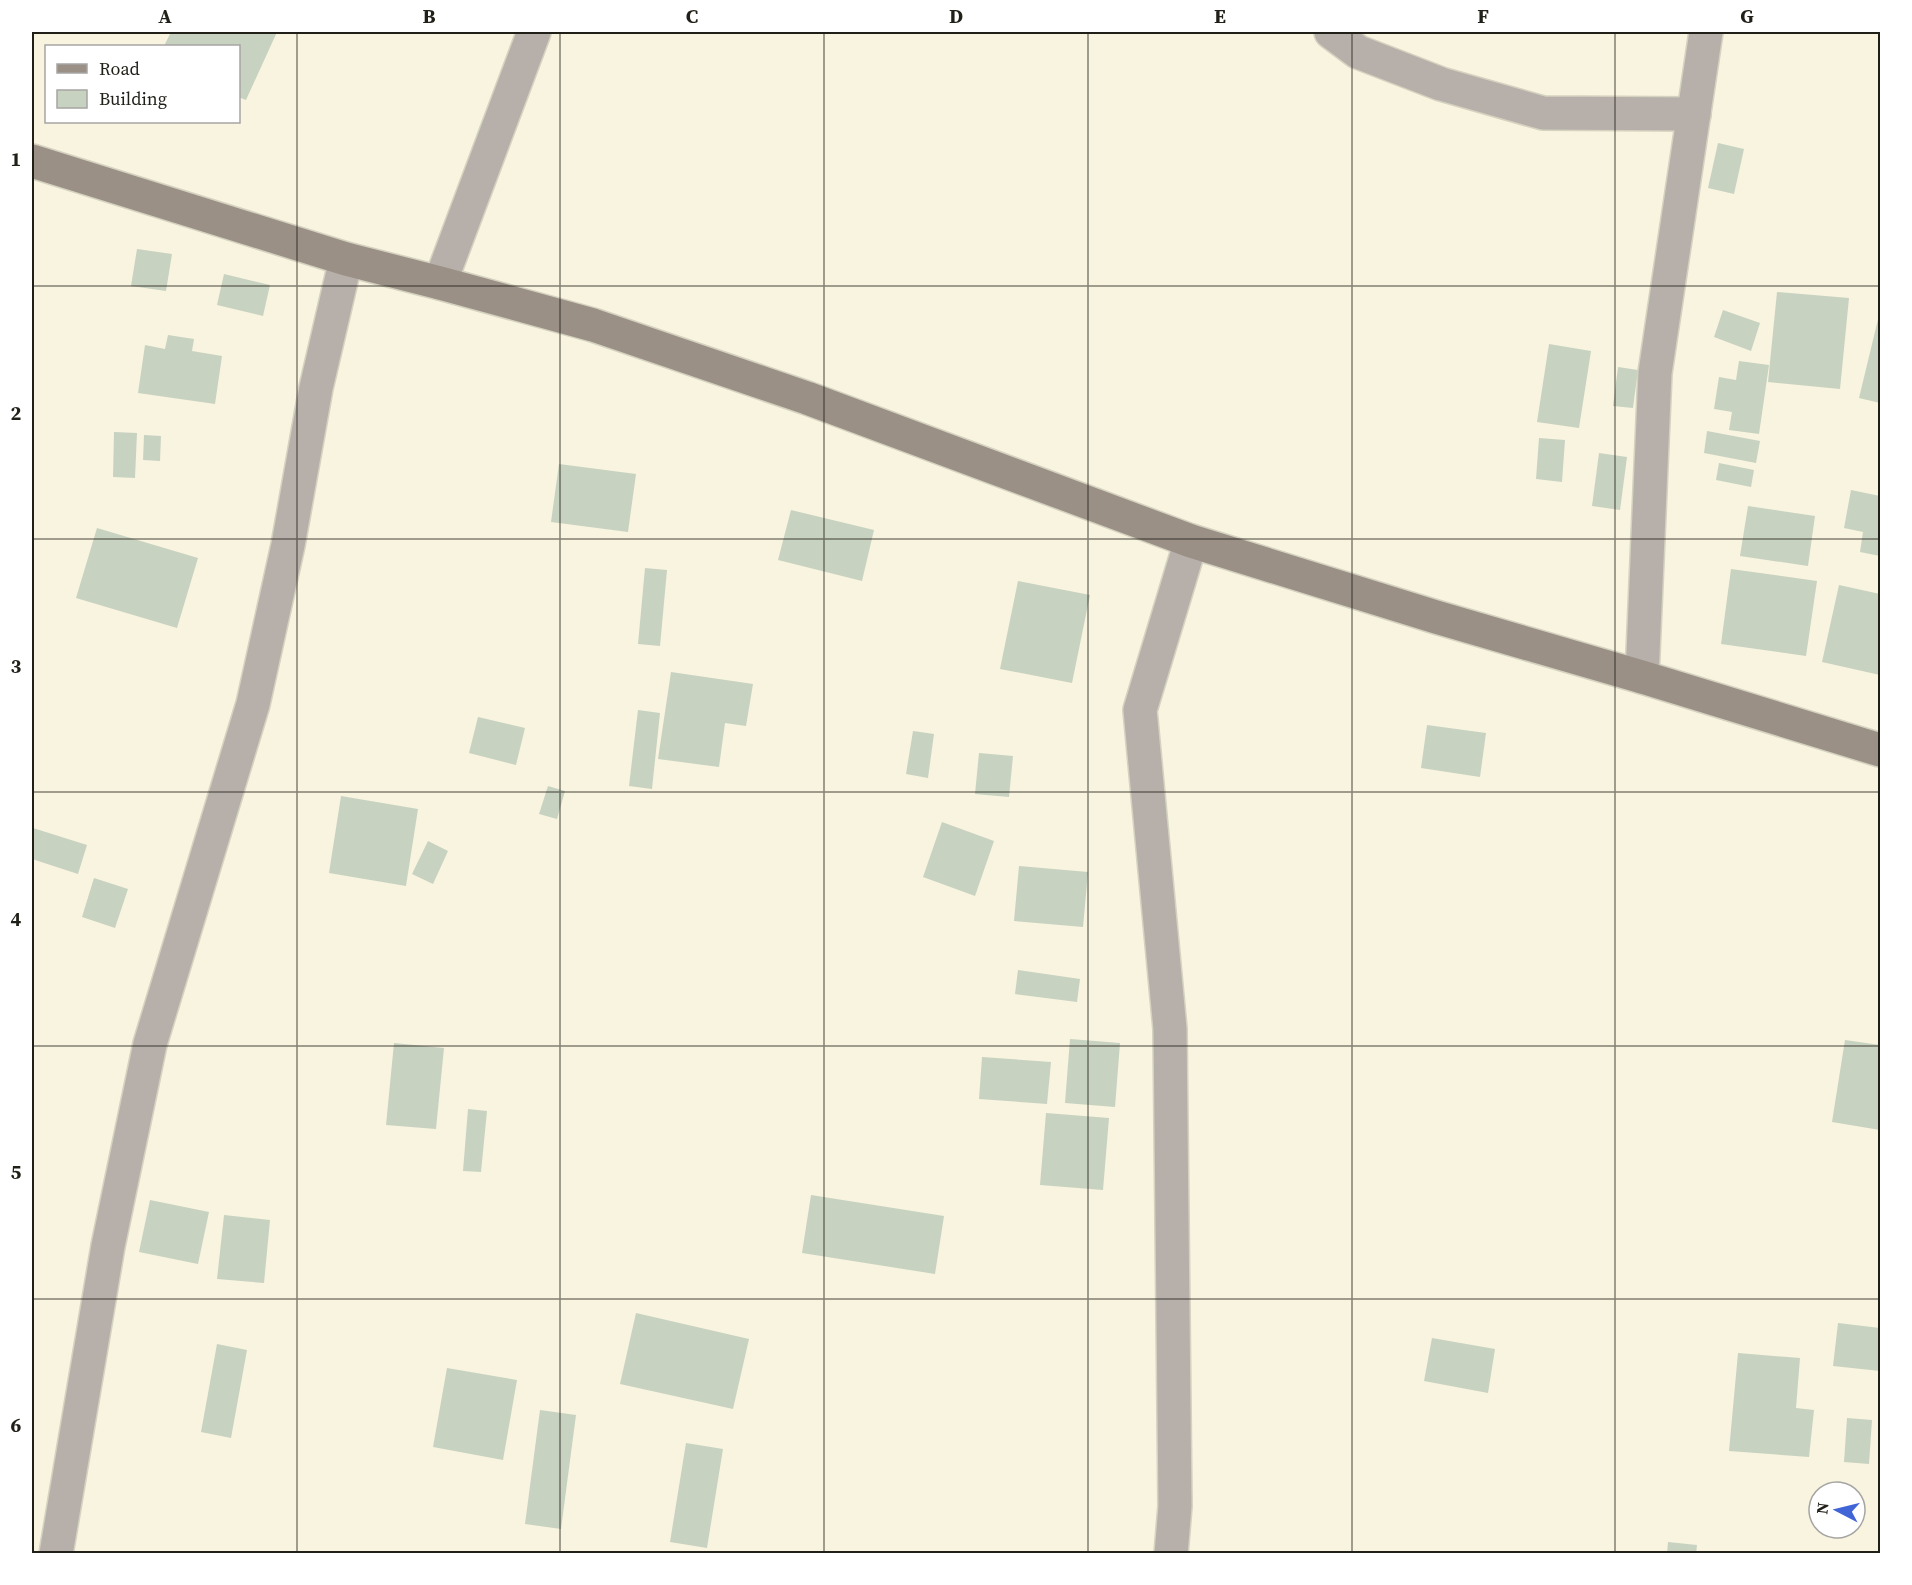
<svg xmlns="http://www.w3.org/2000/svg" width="1912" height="1585" font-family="'Source Serif 4',serif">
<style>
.building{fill:#c8d2c0}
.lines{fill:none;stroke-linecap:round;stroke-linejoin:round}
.minor-casing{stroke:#d5d2c0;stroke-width:36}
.secondary-casing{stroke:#d5d2c0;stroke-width:36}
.minor{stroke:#b7b0aa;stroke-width:33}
.secondary{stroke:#9a9086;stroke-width:33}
.grid{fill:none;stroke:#201f18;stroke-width:1.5;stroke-opacity:0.55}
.neatline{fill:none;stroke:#201f18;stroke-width:2}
.grid-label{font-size:20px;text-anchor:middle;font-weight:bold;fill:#201f18}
</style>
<rect width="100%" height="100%" fill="#f8f4e0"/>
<g class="building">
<path d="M171,32H277L246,100L238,97V46H164Z"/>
<path d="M1718,143L1744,149L1734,194L1708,188Z"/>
<path d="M137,249L172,254L166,291L131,286Z"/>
<path d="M224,274L270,285L263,316L217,305Z"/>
<path d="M1777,292L1849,298L1840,389L1768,382Z"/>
<path d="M1723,310L1760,323L1751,351L1714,337Z"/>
<path d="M1880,311V403L1859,398Z"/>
<path d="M168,335L194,339L192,351L222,356L215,404L138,393L145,345L165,349Z"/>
<path d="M1549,344L1591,351L1579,428L1537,422Z"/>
<path d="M1739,361L1769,365L1759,434L1729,430L1732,412L1714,409L1719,377L1736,380Z"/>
<path d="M1618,367L1638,370L1633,408L1613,406Z"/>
<path d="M1707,431L1760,441L1756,463L1704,453Z"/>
<path d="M114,432L137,433L135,478L113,477Z"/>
<path d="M144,435L161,436L160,461L143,460Z"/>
<path d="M1539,438L1565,440L1562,482L1536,479Z"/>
<path d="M1599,453L1627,457L1620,510L1592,506Z"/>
<path d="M1719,463L1754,470L1751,487L1716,480Z"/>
<path d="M559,464L636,474L628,532L551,522Z"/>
<path d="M1851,490L1880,496V556L1860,552L1863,532L1844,528Z"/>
<path d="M1748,506L1815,516L1808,566L1740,556Z"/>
<path d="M791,510L874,530L862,581L778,560Z"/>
<path d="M97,528L198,558L177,628L76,598Z"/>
<path d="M645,568L667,570L660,646L638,644Z"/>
<path d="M1731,569L1817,581L1806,656L1721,644Z"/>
<path d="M1018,581L1090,595L1072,683L1000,669Z"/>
<path d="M1839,585L1880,594V675L1822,662Z"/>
<path d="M671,672L753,684L746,726L725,723L719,767L658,759Z"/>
<path d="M638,710L660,713L652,789L629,786Z"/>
<path d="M478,717L525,728L516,765L469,753Z"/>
<path d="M1427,725L1486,733L1480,777L1421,768Z"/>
<path d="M913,731L934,734L928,778L906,774Z"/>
<path d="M979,753L1013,756L1009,797L975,794Z"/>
<path d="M548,786L565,791L557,819L539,814Z"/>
<path d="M341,796L418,809L406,886L329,873Z"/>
<path d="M942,822L994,841L975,896L923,877Z"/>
<path d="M33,828L87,845L78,874L32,859Z"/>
<path d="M428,841L448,851L433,884L412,874Z"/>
<path d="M1019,866L1088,872L1083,927L1014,921Z"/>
<path d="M94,878L128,889L115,928L82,917Z"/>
<path d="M1018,970L1080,979L1077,1002L1015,994Z"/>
<path d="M1070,1039L1120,1043L1115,1107L1065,1103Z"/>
<path d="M1845,1040L1880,1045V1130L1832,1122Z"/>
<path d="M394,1043L444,1048L436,1129L386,1125Z"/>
<path d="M982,1057L1051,1062L1047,1104L979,1099Z"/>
<path d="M468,1109L487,1111L481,1172L463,1171Z"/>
<path d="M1046,1113L1109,1118L1103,1190L1040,1185Z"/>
<path d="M811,1195L944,1216L935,1274L802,1253Z"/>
<path d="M150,1200L209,1212L198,1264L139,1252Z"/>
<path d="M224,1215L270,1220L264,1283L217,1279Z"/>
<path d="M636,1313L749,1339L733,1409L620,1384Z"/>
<path d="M1838,1323L1880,1328V1371L1833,1366Z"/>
<path d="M1432,1338L1495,1349L1488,1393L1424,1381Z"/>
<path d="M217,1344L247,1350L231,1438L201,1432Z"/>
<path d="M1738,1353L1800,1358L1796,1408L1814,1410L1809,1457L1729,1451Z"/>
<path d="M447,1368L517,1380L503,1460L433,1447Z"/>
<path d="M540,1410L576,1415L561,1529L525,1524Z"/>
<path d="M1847,1418L1872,1420L1869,1464L1844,1462Z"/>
<path d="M686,1443L723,1449L707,1548L670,1542Z"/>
<path d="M1668,1542L1697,1545L1696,1554H1667Z"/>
</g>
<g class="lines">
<g class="minor-casing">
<g id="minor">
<path d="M1331,32L1358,52L1441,84L1543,113L1694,114"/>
<path d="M440,283L534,32"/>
<path d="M1642,677L1655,373L1706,32"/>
<path d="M56,1554L108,1246L150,1044L253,704L288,545L316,388L346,259"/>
<path d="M1171,1554L1175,1506L1170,1029L1140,710L1191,541"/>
</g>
</g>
<g class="secondary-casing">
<path id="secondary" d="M32,161L346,259L440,283L593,325L807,398L1191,541L1436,617L1642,677L1880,750"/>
</g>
<use href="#minor" class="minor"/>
<use href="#secondary" class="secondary"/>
</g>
<path class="grid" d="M297,32V1554M560,32V1554M824,32V1554M1088,32V1554M1352,32V1554M1615,32V1554M32,286H1880M32,539H1880M32,792H1880M32,1046H1880M32,1299H1880"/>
<rect width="1912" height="1585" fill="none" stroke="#ffffff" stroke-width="66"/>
<rect x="45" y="45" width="195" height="78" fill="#ffffff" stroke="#a6a5a3" stroke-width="1.5"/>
<rect x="57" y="64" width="30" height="9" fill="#9a9086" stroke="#a6a5a3" stroke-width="1.5"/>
<text x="99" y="75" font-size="18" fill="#201f18">Road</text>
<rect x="57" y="90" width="30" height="18" fill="#c8d2c0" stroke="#a6a5a3" stroke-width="1.5"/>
<text x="99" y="105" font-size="18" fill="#201f18">Building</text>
<g transform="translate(1837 1510) rotate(277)"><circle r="28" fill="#ffffff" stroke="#a6a5a3" stroke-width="1.5"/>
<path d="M0-4.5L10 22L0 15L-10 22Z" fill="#4165d7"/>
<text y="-9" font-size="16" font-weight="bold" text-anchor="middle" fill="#201f18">N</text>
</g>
<rect x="33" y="33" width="1846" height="1519" class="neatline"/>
<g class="grid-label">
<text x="165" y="23">A</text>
<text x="429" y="23">B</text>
<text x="692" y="23">C</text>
<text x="956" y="23">D</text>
<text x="1220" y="23">E</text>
<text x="1483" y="23">F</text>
<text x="1747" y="23">G</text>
<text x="16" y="166">1</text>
<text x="16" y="420">2</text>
<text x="16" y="673">3</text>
<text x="16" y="926">4</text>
<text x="16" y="1179">5</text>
<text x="16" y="1432">6</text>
</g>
</svg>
